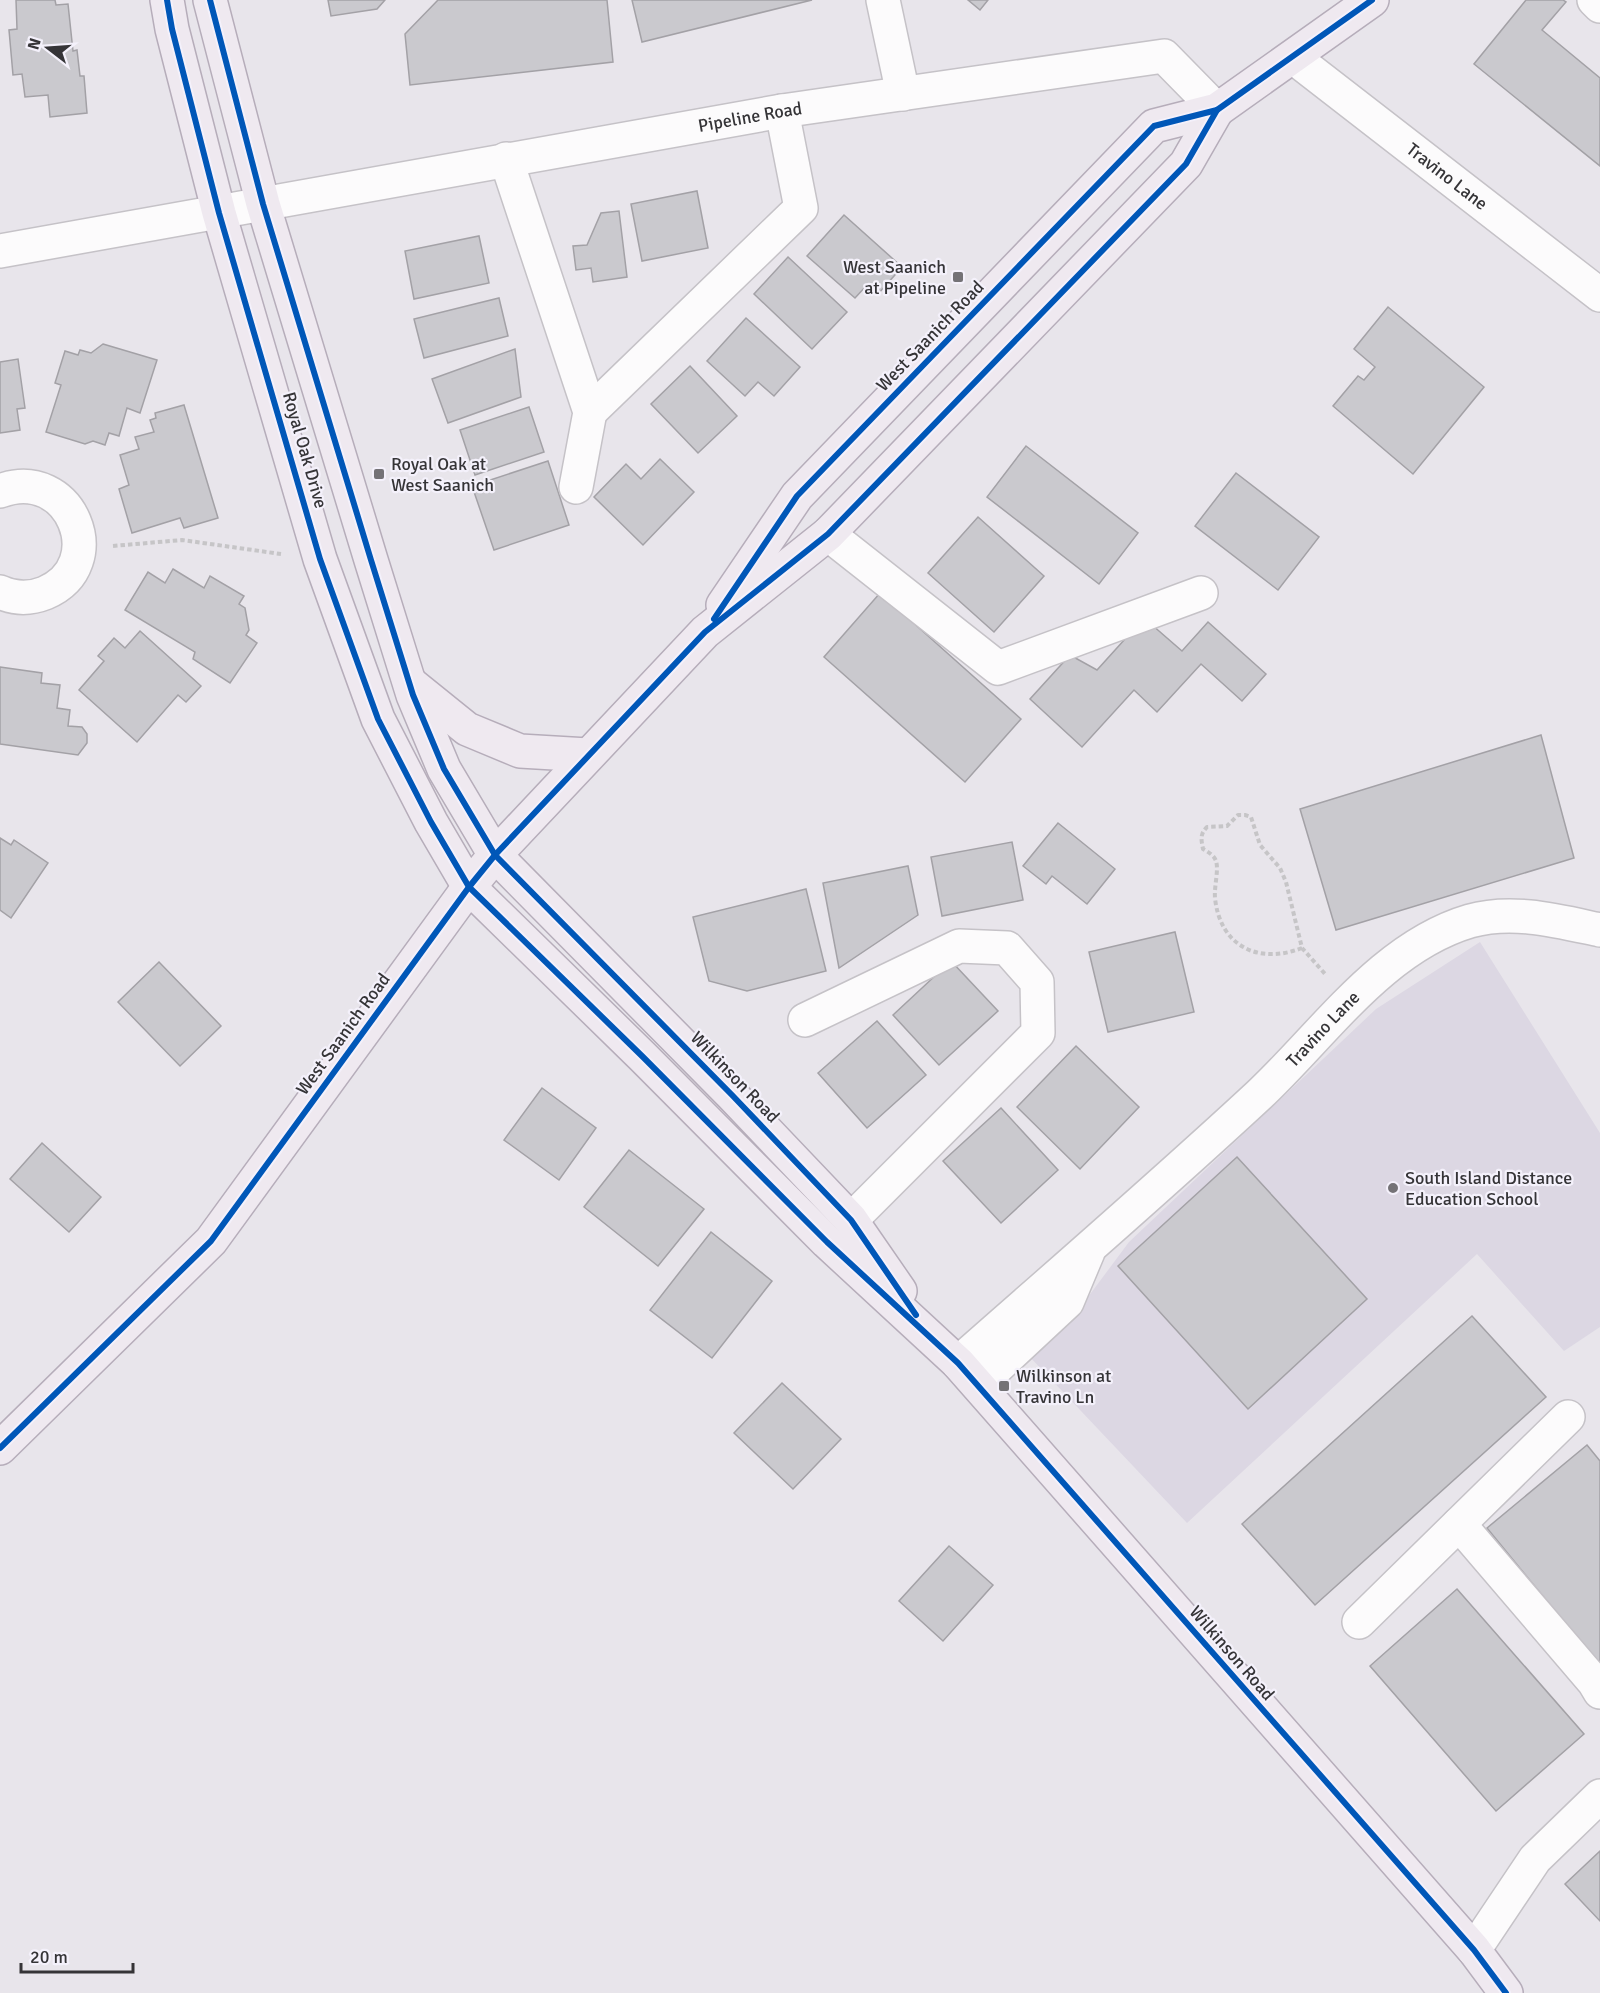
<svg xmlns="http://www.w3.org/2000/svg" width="1600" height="1993" font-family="Signika,sans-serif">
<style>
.built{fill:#dcd7e3}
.building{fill:#cac9ce;stroke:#a3a1a6;stroke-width:1.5}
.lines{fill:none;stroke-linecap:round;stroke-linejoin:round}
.minor-casing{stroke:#c5c2c7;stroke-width:36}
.major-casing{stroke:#b6adba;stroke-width:36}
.path{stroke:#c6c5c7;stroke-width:4;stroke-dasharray:4.5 3;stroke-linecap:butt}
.minor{stroke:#fcfbfc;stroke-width:33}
.major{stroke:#efe9f0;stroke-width:33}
.cycleway-casing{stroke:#f4f1fb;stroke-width:10}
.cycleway{stroke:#0057b8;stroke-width:6}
.poi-dot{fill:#747276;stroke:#f4f1fb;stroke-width:2}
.labels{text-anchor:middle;stroke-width:4.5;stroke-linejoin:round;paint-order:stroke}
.street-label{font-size:18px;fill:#353437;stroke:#f4f1fb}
.poi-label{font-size:18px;fill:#353437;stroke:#f4f1fb;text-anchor:start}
</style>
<rect width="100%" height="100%" fill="#e8e5eb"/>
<path class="built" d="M1480,942L1600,1133V1327L1564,1351L1477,1254L1187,1523L1028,1355L1085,1301L1129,1242L1376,1009Z"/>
<g class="building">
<path d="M16,0H55L56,5L68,4L73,51L77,50L80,76H84L87,113L50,117L48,95L25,97L22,74L13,75L9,30L17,29Z"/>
<path d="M328,0H385L377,9L331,16Z"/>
<path d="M438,0H607L613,62L410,85L405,34Z"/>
<path d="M632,0H812L642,42Z"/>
<path d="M968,0H988L980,10Z"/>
<path d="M1526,0H1563L1566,2L1542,30L1600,78V166L1474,64Z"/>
<path d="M697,191L708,248L642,261L631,204Z"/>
<path d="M619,211L627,277L593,282L591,268L576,270L573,246L587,245L601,213Z"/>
<path d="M844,215L902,267L878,294L867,285L855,298L807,256Z"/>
<path d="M479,236L489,283L414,299L405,251Z"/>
<path d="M788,257L847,312L812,349L754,294Z"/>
<path d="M499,298L508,336L424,358L414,319Z"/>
<path d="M1388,307L1484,387L1413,474L1333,406L1358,376L1364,380L1375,367L1354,349Z"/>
<path d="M746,318L800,367L774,396L758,382L745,396L707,361Z"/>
<path d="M103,344L157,360L140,413L127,408L119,436L109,433L105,445L93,441L85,444L46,432L61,385L55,383L65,351L78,355L80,350L91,353Z"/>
<path d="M515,349L521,397L448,423L432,379Z"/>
<path d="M18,359L25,408L17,409L20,430L0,433V362Z"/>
<path d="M690,366L737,416L698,453L651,404Z"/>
<path d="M184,405L218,518L184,528L180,518L132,533L119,489L129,485L120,455L139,449L135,437L154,432L150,420L156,418L155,413Z"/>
<path d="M529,407L544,452L475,475L460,430Z"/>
<path d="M1026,446L1138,533L1099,584L987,497Z"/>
<path d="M660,459L694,492L643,545L594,497L626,464L641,479Z"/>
<path d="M548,461L569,525L494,550L472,486Z"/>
<path d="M1236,473L1319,537L1278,590L1195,526Z"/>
<path d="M978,517L1044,576L994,632L928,573Z"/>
<path d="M173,569L204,588L210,576L244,596L239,604L245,608L249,630L246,635L257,643L230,683L193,659L195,652L125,610L148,572L165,583Z"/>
<path d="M880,593L1021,719L965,782L824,657Z"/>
<path d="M1144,618L1182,651L1208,622L1266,674L1242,701L1201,664L1157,712L1134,690L1082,747L1030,699L1070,655L1097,670Z"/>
<path d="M140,631L201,686L186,702L178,695L137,742L79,690L104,661L98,656L114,638L125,648Z"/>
<path d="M0,667L42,673L41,683L60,685L57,708L70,710L68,726L82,727L87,734V743L78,755L0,744Z"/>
<path d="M1541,735L1574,858L1336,930L1300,809Z"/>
<path d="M1058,823L1115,869L1087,904L1052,876L1046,884L1023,866Z"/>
<path d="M0,838L11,845L14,840L48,863L11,918L0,910Z"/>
<path d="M1012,842L1023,900L942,916L931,857Z"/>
<path d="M908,866L918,915L839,968L823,883Z"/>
<path d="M806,889L826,971L747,991L709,981L693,917Z"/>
<path d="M1175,932L1194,1012L1108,1032L1089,952Z"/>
<path d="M951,961L998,1011L939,1065L893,1015Z"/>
<path d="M159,962L221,1026L180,1066L118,1002Z"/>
<path d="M877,1021L926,1075L867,1128L818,1073Z"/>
<path d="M1076,1046L1139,1107L1080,1169L1017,1107Z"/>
<path d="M542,1088L596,1128L559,1180L504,1140Z"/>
<path d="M1001,1108L1058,1170L1001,1223L943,1161Z"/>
<path d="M42,1143L101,1197L69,1232L10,1179Z"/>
<path d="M629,1150L704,1209L658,1266L584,1207Z"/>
<path d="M1237,1157L1367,1299L1248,1409L1118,1266Z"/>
<path d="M711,1232L772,1281L712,1358L650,1310Z"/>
<path d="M1472,1316L1546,1397L1315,1605L1242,1524Z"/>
<path d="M782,1383L841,1439L793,1489L734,1433Z"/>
<path d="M1587,1445L1600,1461V1666L1487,1528Z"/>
<path d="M949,1546L993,1585L943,1641L899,1601Z"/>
<path d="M1457,1589L1584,1734L1496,1811L1370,1666Z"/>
<path d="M1600,1851V1921L1565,1884Z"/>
</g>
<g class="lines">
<g class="minor-casing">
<g id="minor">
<path d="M883,0L903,94"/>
<path d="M1594,0L1600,6"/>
<path id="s1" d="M1293,57L1600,295"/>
<path d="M506,159L590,412L576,487"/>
<path id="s2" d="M0,251L782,111L1164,56L1217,110"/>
<path d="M590,412L801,208L782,111"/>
<path d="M0,491C71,464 112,565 45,593C30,599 15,599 0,592"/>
<path d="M828,534L998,668L1201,593"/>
<path d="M805,1020L959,946L1007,948L1037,982L1038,1033L851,1220"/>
<path id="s3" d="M958,1363C1059,1274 1161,1186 1259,1095C1324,1034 1382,947 1470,921C1513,909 1558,921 1600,930"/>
<path d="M978,1385L1067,1302L1088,1252"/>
<path d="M1459,1524L1594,1682L1600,1692"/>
<path d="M1359,1622L1568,1417"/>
<path d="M1474,1950L1535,1859L1600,1796"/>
</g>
</g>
<g class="major-casing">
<g id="major">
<path d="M167,0L172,29L219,213L320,559L378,719L431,822L469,887L643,1057L827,1242L958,1363L1474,1950L1506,1993"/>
<path d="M210,0L263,204L371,560L413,695L444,769L495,855L732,1095L851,1220L900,1291"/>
<path d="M723,605L797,496L1154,126L1217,110L1372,0"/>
<path d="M410,683L467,729L520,751L588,755"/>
<path d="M0,1448L211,1241L469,887L495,855L705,632L828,534L1186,164L1217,110"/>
</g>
</g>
<g class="path">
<path d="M113,546L182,540L281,554"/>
<path d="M1302,948C1258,965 1220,946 1215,898C1214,886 1219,870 1216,861C1214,855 1208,852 1203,849C1201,839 1200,834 1207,827L1227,826L1238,815H1245L1251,817L1260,845L1280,868L1286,882L1302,948L1326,975"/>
</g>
<use href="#minor" class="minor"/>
<use href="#major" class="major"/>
<g class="cycleway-casing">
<g id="cycleway">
<path d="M167,0L172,29L219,213L320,559L378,719L431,822L469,887L643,1057L827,1242L958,1363L1474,1950L1506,1993"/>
<path d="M210,0L263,204L371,560L413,695L444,769L495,855L732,1095L851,1220L916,1315"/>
<path d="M714,619L797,496L1154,126L1217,110L1372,0"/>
<path d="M0,1448L211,1241L469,887L495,855L705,632L828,534L1186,164L1217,110"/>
</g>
</g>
<use href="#cycleway" class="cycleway"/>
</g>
<g class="poi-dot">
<rect x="952" y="271" width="12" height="12" rx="3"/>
<rect x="373" y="468" width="12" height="12" rx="3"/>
<circle cx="1393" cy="1188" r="6"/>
<rect x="998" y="1380" width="12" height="12" rx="3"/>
</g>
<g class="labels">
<g class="street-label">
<text dy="6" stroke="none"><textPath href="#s2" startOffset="762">Pipeline Road</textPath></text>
<text dy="6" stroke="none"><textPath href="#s1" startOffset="195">Travino Lane</textPath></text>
<text transform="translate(930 336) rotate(-46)" y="6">West Saanich Road</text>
<text transform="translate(305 450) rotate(74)" y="6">Royal Oak Drive</text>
<text dy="6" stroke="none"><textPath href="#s3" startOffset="495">Travino Lane</textPath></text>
<text transform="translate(343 1034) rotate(-54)" y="6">West Saanich Road</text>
<text transform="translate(735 1077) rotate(46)" y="6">Wilkinson Road</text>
<text transform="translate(1232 1653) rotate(49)" y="6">Wilkinson Road</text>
</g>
<g class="poi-label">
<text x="946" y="273" text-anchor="end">West Saanich<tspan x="946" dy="21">at Pipeline</tspan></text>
<text x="391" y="470">Royal Oak at<tspan x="391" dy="21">West Saanich</tspan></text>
<text x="1405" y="1184">South Island Distance<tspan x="1405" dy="21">Education School</tspan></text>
<text x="1016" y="1382">Wilkinson at<tspan x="1016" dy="21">Travino Ln</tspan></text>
</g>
</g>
<g transform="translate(48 48) rotate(287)" stroke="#f4f1fb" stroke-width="4.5" paint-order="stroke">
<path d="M0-4.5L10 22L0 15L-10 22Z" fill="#353437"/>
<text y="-9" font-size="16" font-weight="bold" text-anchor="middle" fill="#353437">N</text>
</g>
<path d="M21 1963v9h112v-9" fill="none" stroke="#353437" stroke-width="3"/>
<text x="30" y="1963" font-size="18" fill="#353437" stroke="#f4f1fb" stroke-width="4.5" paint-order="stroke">20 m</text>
</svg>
